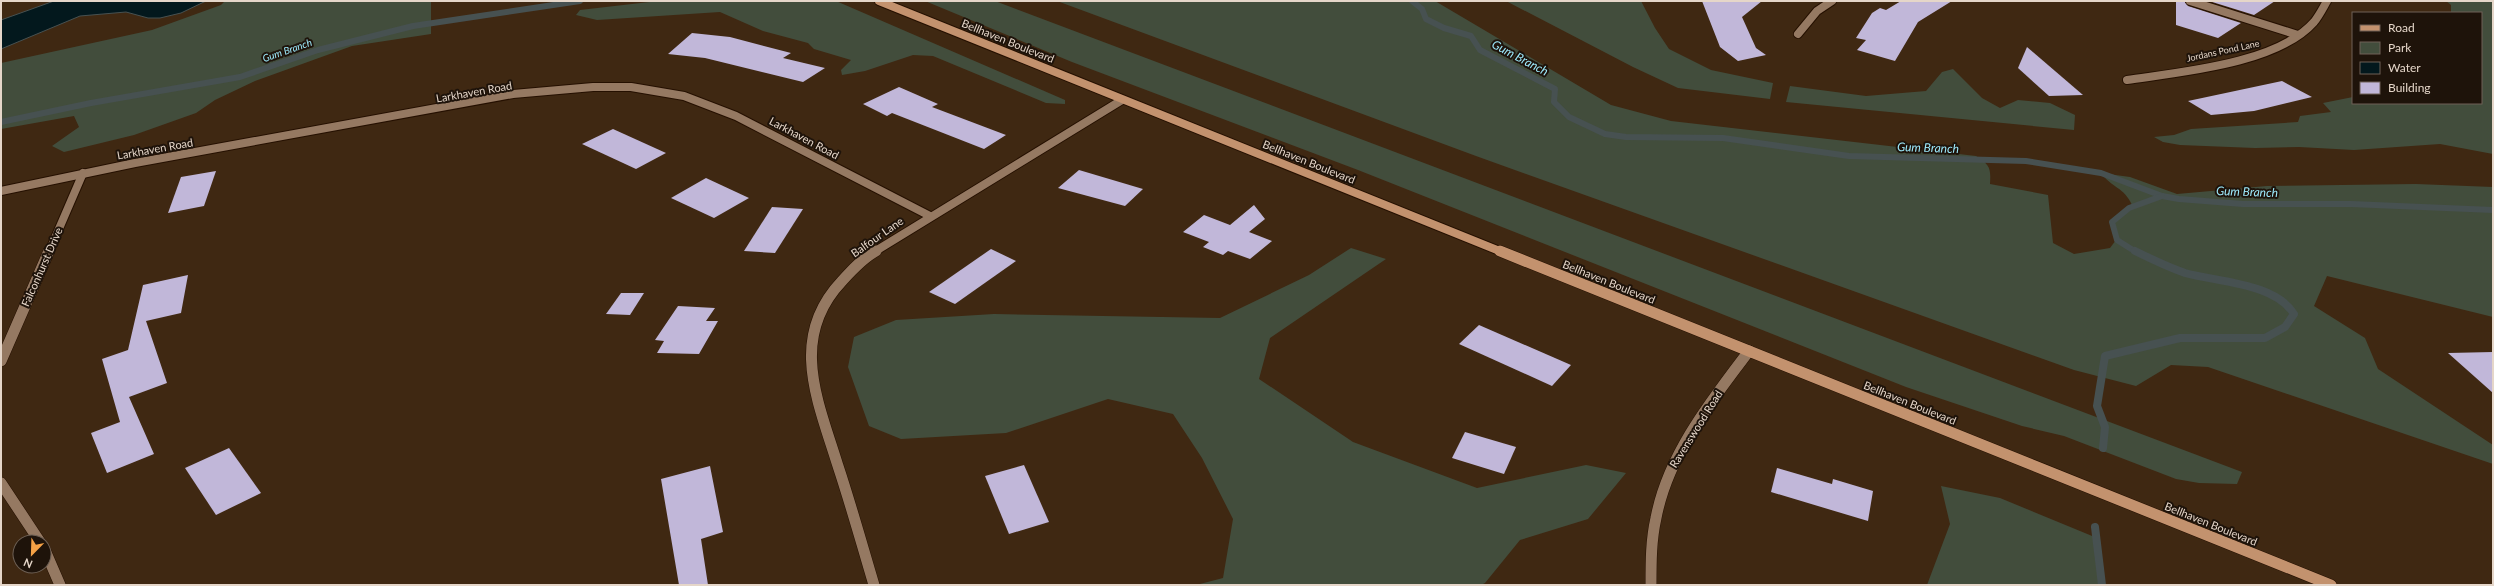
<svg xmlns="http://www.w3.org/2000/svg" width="2494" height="586" font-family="Lato,sans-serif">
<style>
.green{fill:#424d3c}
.water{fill:#03181d;stroke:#475151}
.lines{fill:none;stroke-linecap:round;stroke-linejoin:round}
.stream-far1{stroke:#475151;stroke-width:6}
.stream{stroke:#475151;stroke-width:8}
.building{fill:#c1b7d9}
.minor-far1-casing{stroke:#251000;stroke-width:10}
.minor-casing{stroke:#251000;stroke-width:12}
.major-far1-casing{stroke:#251000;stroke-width:10}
.major-casing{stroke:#251000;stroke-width:12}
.minor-far1{stroke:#957962;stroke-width:8}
.minor{stroke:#957962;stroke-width:11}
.major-far1{stroke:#c3926e;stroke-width:8}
.major{stroke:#c3926e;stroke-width:11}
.labels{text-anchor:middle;stroke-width:4;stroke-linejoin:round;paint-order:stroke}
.far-street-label{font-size:9px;fill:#e5d6c9;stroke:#1e130a}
.far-water-label{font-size:10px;font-style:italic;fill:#9deafc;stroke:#1e130a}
.street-label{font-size:11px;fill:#e5d6c9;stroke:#1e130a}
.water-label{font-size:12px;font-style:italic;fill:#9deafc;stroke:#1e130a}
</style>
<rect width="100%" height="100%" fill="#3f2812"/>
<g class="green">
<path d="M225,1H431V34L352,46L255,81L215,100L196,113L134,135L64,152L52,146L79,127L74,116L1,129V63L152,30L221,5Z"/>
<path d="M658,1H836L1065,100V104L1046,103L933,56L913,55L865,71L842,75L841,70L851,60L814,49L808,43L763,31L720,12L597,20L576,15L580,10Z"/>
<path d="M925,1H995L2242,472L2237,484L2199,483L2176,479L2064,436L2022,426L1906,387L1358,170L1072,62Z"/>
<path d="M1057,1H1435L1611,105L1671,121L1976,156C1990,165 1991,168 1990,184L2048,195L2053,243L2074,254L2110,248L2116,240L2112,222L2132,205C2124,187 2112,188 2101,173L2130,177L2177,194L2267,186L2416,184L2493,187V317L2327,276L2314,306L2365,338L2378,369L2493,445V464L2208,367L2171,365L2136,386L2074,370L1476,156Z"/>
<path d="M1506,1H1641L1655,28L1669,49L1711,70L1773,83L1770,99L1678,88L1633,67Z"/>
<path d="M2446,1H2493V154L2440,144L2354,150L2299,147L2255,148L2180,145L2163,142L2154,137L2174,135L2191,129L2298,122L2300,116L2331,112L2323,103L2353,97V103H2481V13H2451V5Z"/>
<path d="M1953,69L1982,98L2000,108L2018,100L2050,103L2075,115L2074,130L1786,102L1790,86L1866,96L1926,91L1942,72Z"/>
<path d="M1351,248L1386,259L1270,338L1259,379L1353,442L1477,488L1586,465L1626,473L1588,519L1520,540L1485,583L1481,585H1196L1223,578L1233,519L1202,458L1173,414L1108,399L1006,433L901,439L869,426L848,367L854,337L896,320L994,314L1220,318L1309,275Z"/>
<path d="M1941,486L2000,498L2097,538L2100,585H1927L1950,524Z"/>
</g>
<path class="water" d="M54,1H206L181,13L160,18H148L126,12L80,16L1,49V20Z"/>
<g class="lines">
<g class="stream-far1">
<path d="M1412,1L1422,9L1426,19L1444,28L1471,36L1480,50L1555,89L1554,102L1569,117L1605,134L1626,137L1723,138L1849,156L2026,161L2101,173L2162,196L2179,199L2243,204H2351L2493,210"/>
<path d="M1,122L91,103L240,77L318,50L413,26L580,1"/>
<path d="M2136,252L2117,240L2112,222L2129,208L2162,196"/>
</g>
<g class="stream">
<path d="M2103,448L2105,427L2097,406L2105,356L2180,338H2265L2285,327L2294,314C2275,283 2218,282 2185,273C2168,267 2151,259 2135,251"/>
<path d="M2095,527L2102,585"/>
</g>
</g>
<g class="building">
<path d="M1702,1H1762L1742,17L1756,48L1766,55L1738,61L1720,47Z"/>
<path d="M1901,1H1952L1918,22L1895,61L1857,50L1866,40L1856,38L1872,13L1880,8L1886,10Z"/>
<path d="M2176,1H2184L2188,6L2241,23L2218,38L2176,25Z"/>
<path d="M2209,1H2275L2254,15Z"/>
<path d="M692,33L730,37L791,53L783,58L825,68L803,82L705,58L668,54Z"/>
<path d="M2027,47L2083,95L2049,96L2018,68Z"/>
<path d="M2282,81L2312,97L2254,111L2211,115L2188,101Z"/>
<path d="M899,87L938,104L932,107L1006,135L984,149L892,113L887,116L863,104Z"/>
<path d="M613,129L666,153L636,169L582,144Z"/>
<path d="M1079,170L1143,189L1125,206L1058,188Z"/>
<path d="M216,171L204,206L168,213L181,177Z"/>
<path d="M706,178L749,198L714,218L671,198Z"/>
<path d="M1254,205L1265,219L1249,232L1272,241L1250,259L1228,251L1223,255L1203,247L1209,242L1183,232L1204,215L1230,225Z"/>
<path d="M772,207L803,209L775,253L744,251Z"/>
<path d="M991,249L1016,261L955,304L929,292Z"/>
<path d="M188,275L181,313L146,321L167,383L129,397L154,454L107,473L91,433L120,422L102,359L128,350L143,285Z"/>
<path d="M621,293H644L630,315L606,314Z"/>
<path d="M678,306L715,308L706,321H718L699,354L657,353L664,341L655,340Z"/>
<path d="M1479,325L1571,365L1552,386L1459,344Z"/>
<path d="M2493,352V393L2448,353Z"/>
<path d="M1465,432L1516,447L1504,474L1452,458Z"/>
<path d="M229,448L261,493L216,515L185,468Z"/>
<path d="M1024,465L1049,522L1009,534L985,476Z"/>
<path d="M710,466L723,532L701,539L708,585H679L661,479Z"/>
<path d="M1777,468L1832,484L1833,479L1873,491L1868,521L1771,492Z"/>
</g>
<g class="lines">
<g class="minor-far1-casing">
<g id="minor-far1">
<path d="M2190,1L2298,35"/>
<path d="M1798,34L1817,11L1832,1"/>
<path d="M2127,80C2180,72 2277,64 2314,22C2319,16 2323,8 2327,1"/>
<path d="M1,191L135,163L513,94L593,87H631L684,96L736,116L930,216"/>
<path d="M49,252L83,173"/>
<path d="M874,252L1122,100"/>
</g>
</g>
<g class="minor-casing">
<g id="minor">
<path d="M1,361L49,251"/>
<path d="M1,483L40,542"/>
<path d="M44,548L60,585"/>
<path d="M874,585C862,545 851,505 838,466C818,401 788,338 842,281C852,270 863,258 876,251"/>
<path d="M1651,585C1651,562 1651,540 1656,518C1668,455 1711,401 1749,351"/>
</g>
</g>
<g class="major-far1-casing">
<path id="major-far1" d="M879,1L1502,252"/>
</g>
<g class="major-casing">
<path id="major" d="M1500,251L2331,585"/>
</g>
<use href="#minor-far1" class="minor-far1"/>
<use href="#minor" class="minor"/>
<use href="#major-far1" class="major-far1"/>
<use href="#major" class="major"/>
</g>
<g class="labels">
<g class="far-street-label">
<text transform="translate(2223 51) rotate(-12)" y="3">Jordans Pond Lane</text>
</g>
<g class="far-water-label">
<text transform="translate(287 50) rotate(-19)" y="4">Gum Branch</text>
</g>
<g class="street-label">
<text transform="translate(1008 41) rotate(22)" y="4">Bellhaven Boulevard</text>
<text transform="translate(474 92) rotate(-10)" y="4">Larkhaven Road</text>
<text transform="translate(804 138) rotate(28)" y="4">Larkhaven Road</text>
<text transform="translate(155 149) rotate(-10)" y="4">Larkhaven Road</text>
<text transform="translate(1309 162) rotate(22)" y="4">Bellhaven Boulevard</text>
<text transform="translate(877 237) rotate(-35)" y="4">Balfour Lane</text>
<text transform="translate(42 267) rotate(-66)" y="4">Falconhurst Drive</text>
<text transform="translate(1609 282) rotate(22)" y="4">Bellhaven Boulevard</text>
<text transform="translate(1910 403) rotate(22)" y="4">Bellhaven Boulevard</text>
<text transform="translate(1696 429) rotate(-58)" y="4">Ravenswood Road</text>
<text transform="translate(2211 524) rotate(22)" y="4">Bellhaven Boulevard</text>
</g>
<g class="water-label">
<text transform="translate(1520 58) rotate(28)" y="4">Gum Branch</text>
<text transform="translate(1928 148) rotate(2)" y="4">Gum Branch</text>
<text transform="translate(2247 192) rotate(2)" y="4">Gum Branch</text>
</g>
</g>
<rect width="2494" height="586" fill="none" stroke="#e5d6c9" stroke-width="4"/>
<rect x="2352" y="12" width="130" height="92" fill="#1e130a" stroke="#6e6156"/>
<rect x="2360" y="25" width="20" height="6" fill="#c3926e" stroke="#6e6156"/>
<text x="2388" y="32" font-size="12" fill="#e5d6c9">Road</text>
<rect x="2360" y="42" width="20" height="12" fill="#424d3c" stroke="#6e6156"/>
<text x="2388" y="52" font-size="12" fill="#e5d6c9">Park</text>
<rect x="2360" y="62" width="20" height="12" fill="#03181d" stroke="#6e6156"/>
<text x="2388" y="72" font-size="12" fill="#e5d6c9">Water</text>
<rect x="2360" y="82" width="20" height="12" fill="#c1b7d9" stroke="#6e6156"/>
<text x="2388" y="92" font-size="12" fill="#e5d6c9">Building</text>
<g transform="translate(32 554) rotate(203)"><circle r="19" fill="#1e130a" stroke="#6e6156"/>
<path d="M0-3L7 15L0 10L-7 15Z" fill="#f6a246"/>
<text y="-6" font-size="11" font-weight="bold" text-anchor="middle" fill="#e5d6c9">N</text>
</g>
</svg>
